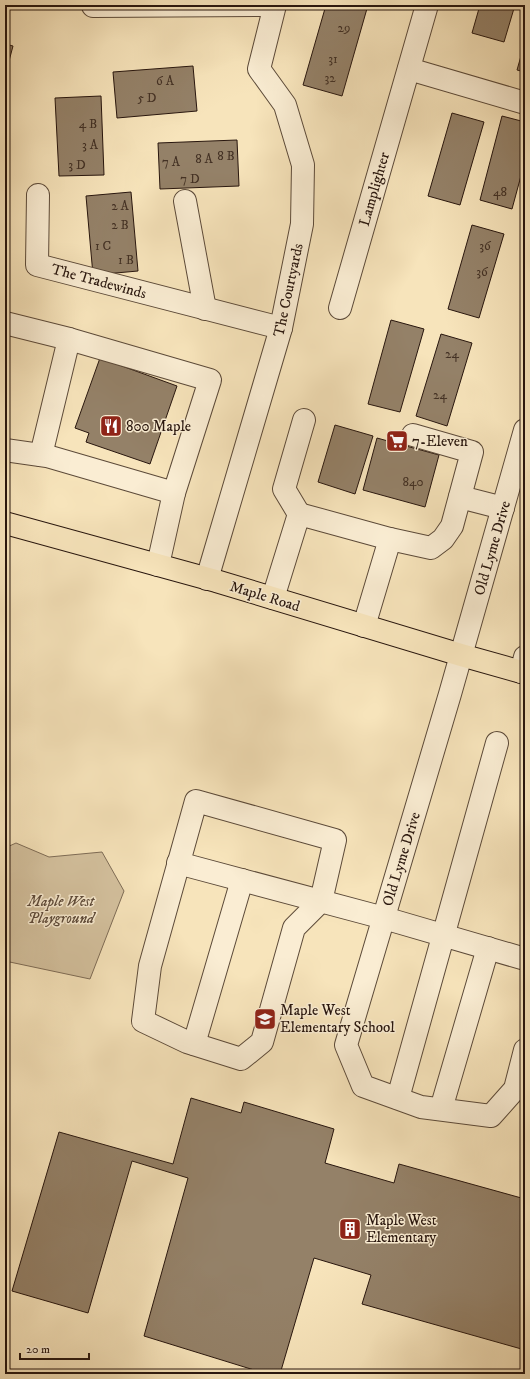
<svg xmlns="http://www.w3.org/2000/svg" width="530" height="1379" font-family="'IM FELL DW Pica',serif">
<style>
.green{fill:#d4c19e;stroke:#7e6c56}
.building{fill:#948168;stroke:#28160e}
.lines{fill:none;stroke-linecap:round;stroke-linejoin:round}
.minor-casing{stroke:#5c4a39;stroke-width:24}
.major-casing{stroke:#28160e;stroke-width:24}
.minor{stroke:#faedd3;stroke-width:22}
.major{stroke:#f7e4bb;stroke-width:22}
.labels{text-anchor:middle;stroke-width:3;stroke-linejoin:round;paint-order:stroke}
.number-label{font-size:13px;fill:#433124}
.street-label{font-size:15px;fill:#28160e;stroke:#faedd3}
.poi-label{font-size:15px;fill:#28160e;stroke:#faedd3;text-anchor:start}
.park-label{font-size:15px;font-style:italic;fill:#5c4939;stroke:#faedd3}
</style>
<rect width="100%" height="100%" fill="#f7e4bb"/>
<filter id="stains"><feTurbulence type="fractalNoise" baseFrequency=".005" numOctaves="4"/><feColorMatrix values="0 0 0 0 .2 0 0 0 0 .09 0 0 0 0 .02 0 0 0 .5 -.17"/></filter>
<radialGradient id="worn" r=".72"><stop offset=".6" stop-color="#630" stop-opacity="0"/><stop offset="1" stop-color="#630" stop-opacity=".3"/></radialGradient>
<path class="green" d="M16,843L49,857L102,852L124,891L90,979L5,961L9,922H5V848Z"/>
<g class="building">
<path d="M326,5H368L342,96L303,85Z"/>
<path d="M480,5H515L504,42L472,33Z"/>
<path d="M525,42V72L517,70Z"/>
<path d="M5,44L13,46L5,76Z"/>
<path d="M193,66L197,111L117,118L113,72Z"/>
<path d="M101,96L104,175L59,176L55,98Z"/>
<path d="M452,113L484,122L460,205L428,196Z"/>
<path d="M502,116L525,122V161L512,209L480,200Z"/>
<path d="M237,140L239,186L160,189L158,143Z"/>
<path d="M131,192L138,271L93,275L86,196Z"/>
<path d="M472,225L504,234L479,318L448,309Z"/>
<path d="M391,320L424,329L400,412L368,404Z"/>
<path d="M441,334L472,343L447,426L416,416Z"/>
<path d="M100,358L177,386L150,464L86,442L89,433L75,428Z"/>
<path d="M335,425L373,436L355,494L318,482Z"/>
<path d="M377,438L439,455L425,507L363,490Z"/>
<path d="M191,1098L241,1113L244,1102L334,1129L325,1163L394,1183L399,1164L525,1199V1350L362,1304L371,1275L314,1258L280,1374H267L144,1336L188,1178L132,1161L88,1313L12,1291L59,1132L173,1164Z"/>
</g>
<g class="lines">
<g class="minor-casing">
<g id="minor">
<path d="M93,6L275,5"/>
<path d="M409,69L525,103"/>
<path d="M38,195L37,265L281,328"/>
<path d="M185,201L205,309"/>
<path d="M340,308L427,5"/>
<path d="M5,323L69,339L41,455"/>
<path d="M69,339L210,380L174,493"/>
<path d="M525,430L450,694L346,1045L363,1086L421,1107L491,1116L515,1089L525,1050"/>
<path d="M5,450L47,456L174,493L158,565"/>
<path d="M460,497L503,508"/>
<path d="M299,514L284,489L304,420"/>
<path d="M207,579L281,328L302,224L303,165L285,105L259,69L275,5"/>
<path d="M273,598L299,514L390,539"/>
<path d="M364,626L390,539L431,548L443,539L452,526L472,452L413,435"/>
<path d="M521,672L525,657"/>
<path d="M196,801L335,840L321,901L294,928L262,1042L241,1059L187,1042L143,1021L150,966Z"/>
<path d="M178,863L384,918L525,959"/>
<path d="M194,1044L242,880"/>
<path d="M398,1098L497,743"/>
<path d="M441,1109L488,948"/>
</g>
</g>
<g class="major-casing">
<path id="major" d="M5,523L216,581L461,655L525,673"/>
</g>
<use href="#minor" class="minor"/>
<use href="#major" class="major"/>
</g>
<defs>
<g id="restaurant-square" transform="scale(1.15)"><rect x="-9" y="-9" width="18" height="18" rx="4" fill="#8f2418" stroke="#faedd3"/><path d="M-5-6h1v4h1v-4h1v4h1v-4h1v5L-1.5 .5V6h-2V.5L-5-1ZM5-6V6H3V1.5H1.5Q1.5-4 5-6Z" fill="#fff"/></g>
<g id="supermarket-square" transform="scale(1.15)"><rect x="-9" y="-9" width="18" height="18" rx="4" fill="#8f2418" stroke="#faedd3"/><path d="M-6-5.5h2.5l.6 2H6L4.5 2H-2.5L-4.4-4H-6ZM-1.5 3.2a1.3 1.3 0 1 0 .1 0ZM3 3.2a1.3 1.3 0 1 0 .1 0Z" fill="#fff"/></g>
<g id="school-square" transform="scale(1.15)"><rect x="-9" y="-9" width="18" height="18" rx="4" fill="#8f2418" stroke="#faedd3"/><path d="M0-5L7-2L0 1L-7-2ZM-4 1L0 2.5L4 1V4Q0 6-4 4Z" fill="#fff"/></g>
<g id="building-square" transform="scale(1.15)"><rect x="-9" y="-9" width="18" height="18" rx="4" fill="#8f2418" stroke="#faedd3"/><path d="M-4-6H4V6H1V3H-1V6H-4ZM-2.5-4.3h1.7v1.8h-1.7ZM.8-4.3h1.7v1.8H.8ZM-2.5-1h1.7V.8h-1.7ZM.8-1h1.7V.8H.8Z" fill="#fff"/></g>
</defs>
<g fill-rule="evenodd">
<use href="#restaurant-square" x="111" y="426"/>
<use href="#supermarket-square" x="397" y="441"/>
<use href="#school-square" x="265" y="1019"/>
<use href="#building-square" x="350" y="1229"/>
</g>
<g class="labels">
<g class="number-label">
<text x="344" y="32">29</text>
<text x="333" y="63">31</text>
<text x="330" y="82">32</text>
<text x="165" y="85">6 A</text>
<text x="147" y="102">5 D</text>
<text x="88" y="128">4 B</text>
<text x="90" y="149">3 A</text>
<text x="226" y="160">8 B</text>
<text x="204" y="163">8 A</text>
<text x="171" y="166">7 A</text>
<text x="77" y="169">3 D</text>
<text x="190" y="183">7 D</text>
<text x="500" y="196">48</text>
<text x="120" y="210">2 A</text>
<text x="120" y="229">2 B</text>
<text x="103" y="250">1 C</text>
<text x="485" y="250">36</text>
<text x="126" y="264">1 B</text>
<text x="482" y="276">36</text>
<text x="452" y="358">24</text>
<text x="440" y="399">24</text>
<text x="413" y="486">840</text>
</g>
<g class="street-label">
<text transform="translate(374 189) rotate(-74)" y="5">Lamplighter</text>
<text transform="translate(99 281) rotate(15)" y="5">The Tradewinds</text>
<text transform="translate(288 290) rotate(-78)" y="5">The Courtyards</text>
<text transform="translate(492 548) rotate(-74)" y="5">Old Lyme Drive</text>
<text transform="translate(265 596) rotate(17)" y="5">Maple Road</text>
<text transform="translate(401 859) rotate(-73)" y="5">Old Lyme Drive</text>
</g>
<g class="poi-label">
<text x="126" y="431">800 Maple</text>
<text x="412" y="446">7-Eleven</text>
<text x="280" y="1015">Maple West<tspan x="280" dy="17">Elementary School</tspan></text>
<text x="366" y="1225">Maple West<tspan x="366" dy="17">Elementary</tspan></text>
</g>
<g class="park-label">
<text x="61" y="906">Maple West<tspan x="61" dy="17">Playground</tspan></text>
</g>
</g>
<rect width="530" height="1379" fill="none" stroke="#f7e4bb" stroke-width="20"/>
<rect x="6" y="6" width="518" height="1367" fill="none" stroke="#28160e" stroke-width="2"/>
<rect x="10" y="10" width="510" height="1359" fill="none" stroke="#28160e"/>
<path d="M20 1353v6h69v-6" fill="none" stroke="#28160e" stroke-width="2"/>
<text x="26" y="1353" font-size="12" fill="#28160e" stroke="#faedd3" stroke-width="3" paint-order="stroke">20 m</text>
<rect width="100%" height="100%" filter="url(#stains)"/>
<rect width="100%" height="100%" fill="url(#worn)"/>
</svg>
